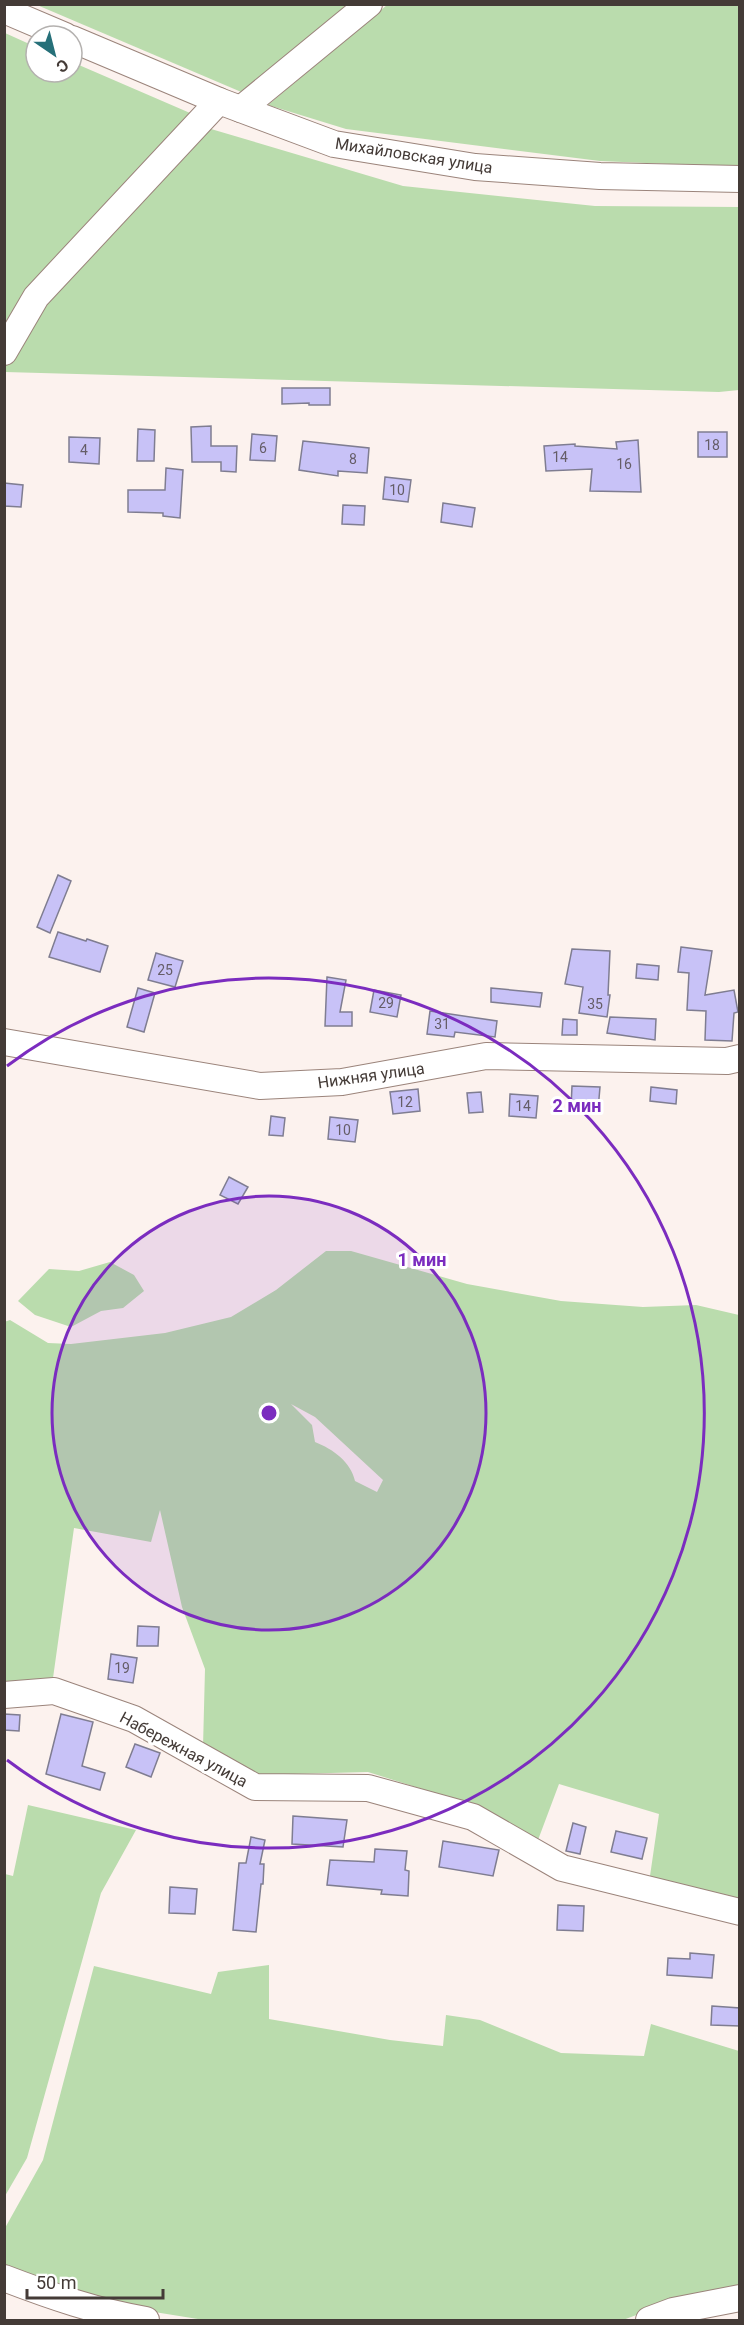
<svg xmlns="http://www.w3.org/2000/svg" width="744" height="2325" font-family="Roboto,sans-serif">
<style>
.green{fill:#badcad;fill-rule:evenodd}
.building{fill:#c8c2f7;stroke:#7f7d91;stroke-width:1.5}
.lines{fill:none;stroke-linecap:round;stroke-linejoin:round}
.minor-casing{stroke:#9b847b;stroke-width:28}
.minor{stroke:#fff;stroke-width:26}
.ring{fill:none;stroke:#7b2cbf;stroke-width:3}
.labels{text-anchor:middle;stroke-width:6;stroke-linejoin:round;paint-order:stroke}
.number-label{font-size:14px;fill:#655d67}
.street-label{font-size:16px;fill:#443b37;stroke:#fff}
.centre{fill:#7b2cbf;stroke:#fff;stroke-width:3}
.ring-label{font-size:18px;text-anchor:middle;font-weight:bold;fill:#7b2cbf;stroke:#fff;stroke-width:6;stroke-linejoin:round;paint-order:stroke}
</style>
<rect width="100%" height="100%" fill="#fcf2ee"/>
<g class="green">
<path d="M37,5H354L246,94Z"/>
<path d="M387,5H739V167L600,161L346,129L268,105Z"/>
<path d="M5,33L36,47V72H72V62L197,116L5,335Z"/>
<path d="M211,129L403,186L595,206L739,207V390L719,392L5,372L4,364L51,291Z"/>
<path d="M326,1251H351L467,1284L561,1301L643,1307L696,1305L739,1315V1900L650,1876L659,1814L559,1784L538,1840L476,1806L368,1772L255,1775L203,1747L205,1669L182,1607L160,1510L151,1542L74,1528L53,1678L5,1684L4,1322L10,1320L48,1343L71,1344L165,1333L231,1317L276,1290ZM291,1404L315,1417L383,1480L377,1492L355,1481C351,1462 333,1449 315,1442L312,1425Z"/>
<path d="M110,1262L134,1275L144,1291L123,1308L101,1311L71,1327L35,1315L18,1301L49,1269L79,1271Z"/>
<path d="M28,1805L136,1830L101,1893L27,2158L5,2196V1874L13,1876Z"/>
<path d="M269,1965V2019L390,2040L443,2046L446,2015L480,2020L561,2053L644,2056L651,2024L739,2051V2288L674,2301L623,2320H204L111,2305L5,2268V2228L43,2160L94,1966L211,1994L218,1972Z"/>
</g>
<g class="building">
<path d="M282,388H330V405H309V403L282,404Z"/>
<path d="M211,426V446H237L236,472L221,471V462H192L191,427Z"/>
<path d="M138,429L155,430L154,461H137Z"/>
<rect x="698" y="432" width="29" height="25"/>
<path d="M252,434L277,436L275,461L250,460Z"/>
<path d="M69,437L100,438L99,464L69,462Z"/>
<path d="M638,440L641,492L590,491L592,469L546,471L544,446L575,444V446L617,449L616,442Z"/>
<path d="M303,441L369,448L367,473L338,471V476L299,470Z"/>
<path d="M166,468L183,470L180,518L163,516V513L128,512V490H165Z"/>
<path d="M385,477L411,480L408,502L383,499Z"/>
<path d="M4,483L23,485L21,507L4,506Z"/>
<path d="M443,503L475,508L472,527L441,522Z"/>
<path d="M343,505L365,506L364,525L342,524Z"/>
<path d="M58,875L71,881L50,933L37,927Z"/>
<path d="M58,932L86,941L87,939L108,946L100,972L49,957Z"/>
<path d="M681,947L712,951L705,995L734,990L738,1012L734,1013L732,1041L705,1040L706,1011L687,1010L689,973L678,972Z"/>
<path d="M572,949L610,951L608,995H610L607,1017L579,1013L583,987L565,984Z"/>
<path d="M156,953L183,961L175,987L148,980Z"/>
<path d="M637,964L659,966L658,980L636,978Z"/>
<path d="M327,977L346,980L340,1012H352V1026H325Z"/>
<path d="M138,988L155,993L144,1032L127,1027Z"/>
<path d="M491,988L542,993L540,1007L491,1002Z"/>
<path d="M374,990L401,995L397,1017L370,1012Z"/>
<path d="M430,1011L497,1021L495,1037L455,1032L454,1037L427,1034Z"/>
<path d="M610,1017L656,1019L655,1040L607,1033Z"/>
<path d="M563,1019L577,1020V1035H562Z"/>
<path d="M572,1086L600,1087L598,1110L571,1108Z"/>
<path d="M651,1087L677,1090L676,1104L650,1101Z"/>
<path d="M418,1089L420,1111L393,1114L390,1092Z"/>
<path d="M481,1092L483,1112L469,1113L467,1093Z"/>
<path d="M510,1094L538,1096L536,1118L509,1116Z"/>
<path d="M271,1116L285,1118L283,1136L269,1135Z"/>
<path d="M330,1117L358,1120L355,1142L328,1139Z"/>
<path d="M229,1177L248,1187L238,1204L220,1195Z"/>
<path d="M138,1626L159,1627L158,1646H137Z"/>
<path d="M111,1654L137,1658L133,1683L108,1679Z"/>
<path d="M4,1714L20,1715L19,1731L4,1730Z"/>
<path d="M61,1714L93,1722L82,1766L105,1773L100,1790L46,1774Z"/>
<path d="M135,1744L160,1753L151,1777L126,1767Z"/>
<path d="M293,1816L347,1820L343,1847L292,1844Z"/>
<path d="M573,1823L586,1827L580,1854L566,1851Z"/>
<path d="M616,1831L647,1838L642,1859L611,1852Z"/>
<path d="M251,1837L265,1840L260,1864H264L263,1884H261L256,1932L233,1930L239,1863H246Z"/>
<path d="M443,1841L499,1850L493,1876L439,1867Z"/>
<path d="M375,1849L407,1851L405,1870L409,1871L408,1896L381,1894L382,1890L327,1885L330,1860L374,1862Z"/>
<path d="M170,1887L197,1889L195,1914L169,1913Z"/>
<path d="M558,1905L584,1906L583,1931L557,1930Z"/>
<path d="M690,1953L714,1955L712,1978L667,1975L668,1958L690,1959Z"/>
<path d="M712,2006L740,2008V2026L711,2025Z"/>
</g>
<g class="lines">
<g class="minor-casing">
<g id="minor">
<path d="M4,10L65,36"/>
<path d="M72,39L219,101L334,144L475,167L600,176L740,179"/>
<path d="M241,109L369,4"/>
<path d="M4,352L36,297L219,101"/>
<path d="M4,1042L260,1086L342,1082L486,1056L727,1061L740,1058"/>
<path d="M4,1695L54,1691L134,1719L255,1787L368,1788L473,1817L562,1868L740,1912"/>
<path d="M4,2278C51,2296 97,2312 146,2320"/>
<path d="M649,2320L673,2311L740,2298"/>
</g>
</g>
<use href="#minor" class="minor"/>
</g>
<circle cx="269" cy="1413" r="217" fill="#7b2cbf" fill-opacity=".12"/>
<g class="ring">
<circle cx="269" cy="1413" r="217"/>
<path d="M7 1066A435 435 0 1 1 7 1760"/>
</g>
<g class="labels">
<g class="number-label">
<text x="712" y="450">18</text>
<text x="263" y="453">6</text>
<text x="84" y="455">4</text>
<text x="560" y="462">14</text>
<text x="353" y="464">8</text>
<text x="624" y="469">16</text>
<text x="397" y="495">10</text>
<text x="165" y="975">25</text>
<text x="386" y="1008">29</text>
<text x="595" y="1009">35</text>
<text x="442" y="1029">31</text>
<text x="405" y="1107">12</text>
<text x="523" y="1111">14</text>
<text x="343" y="1135">10</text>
<text x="122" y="1673">19</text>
</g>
<g class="street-label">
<text transform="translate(414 155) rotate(9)" y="6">Михайловская улица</text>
<text transform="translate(371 1075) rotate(-8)" y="6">Нижняя улица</text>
<text transform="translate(184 1749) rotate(28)" y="6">Набережная улица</text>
</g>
</g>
<circle cx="269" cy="1413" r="9" class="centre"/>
<g class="ring-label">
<text x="577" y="1112">2 мин</text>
<text x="422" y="1266">1 мин</text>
</g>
<rect width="744" height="2325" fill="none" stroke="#443b37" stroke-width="12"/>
<g transform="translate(54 54) rotate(145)"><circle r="28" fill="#ffffff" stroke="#b4b1af" stroke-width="1.5"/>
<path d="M0-4.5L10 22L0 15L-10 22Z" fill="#267079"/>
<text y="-9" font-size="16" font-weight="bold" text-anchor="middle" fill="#443b37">С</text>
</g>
<path d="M27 2289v9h136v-9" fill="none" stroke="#443b37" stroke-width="3"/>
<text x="36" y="2289" font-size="18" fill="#443b37" stroke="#ffffff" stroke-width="4.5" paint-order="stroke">50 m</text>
</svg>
